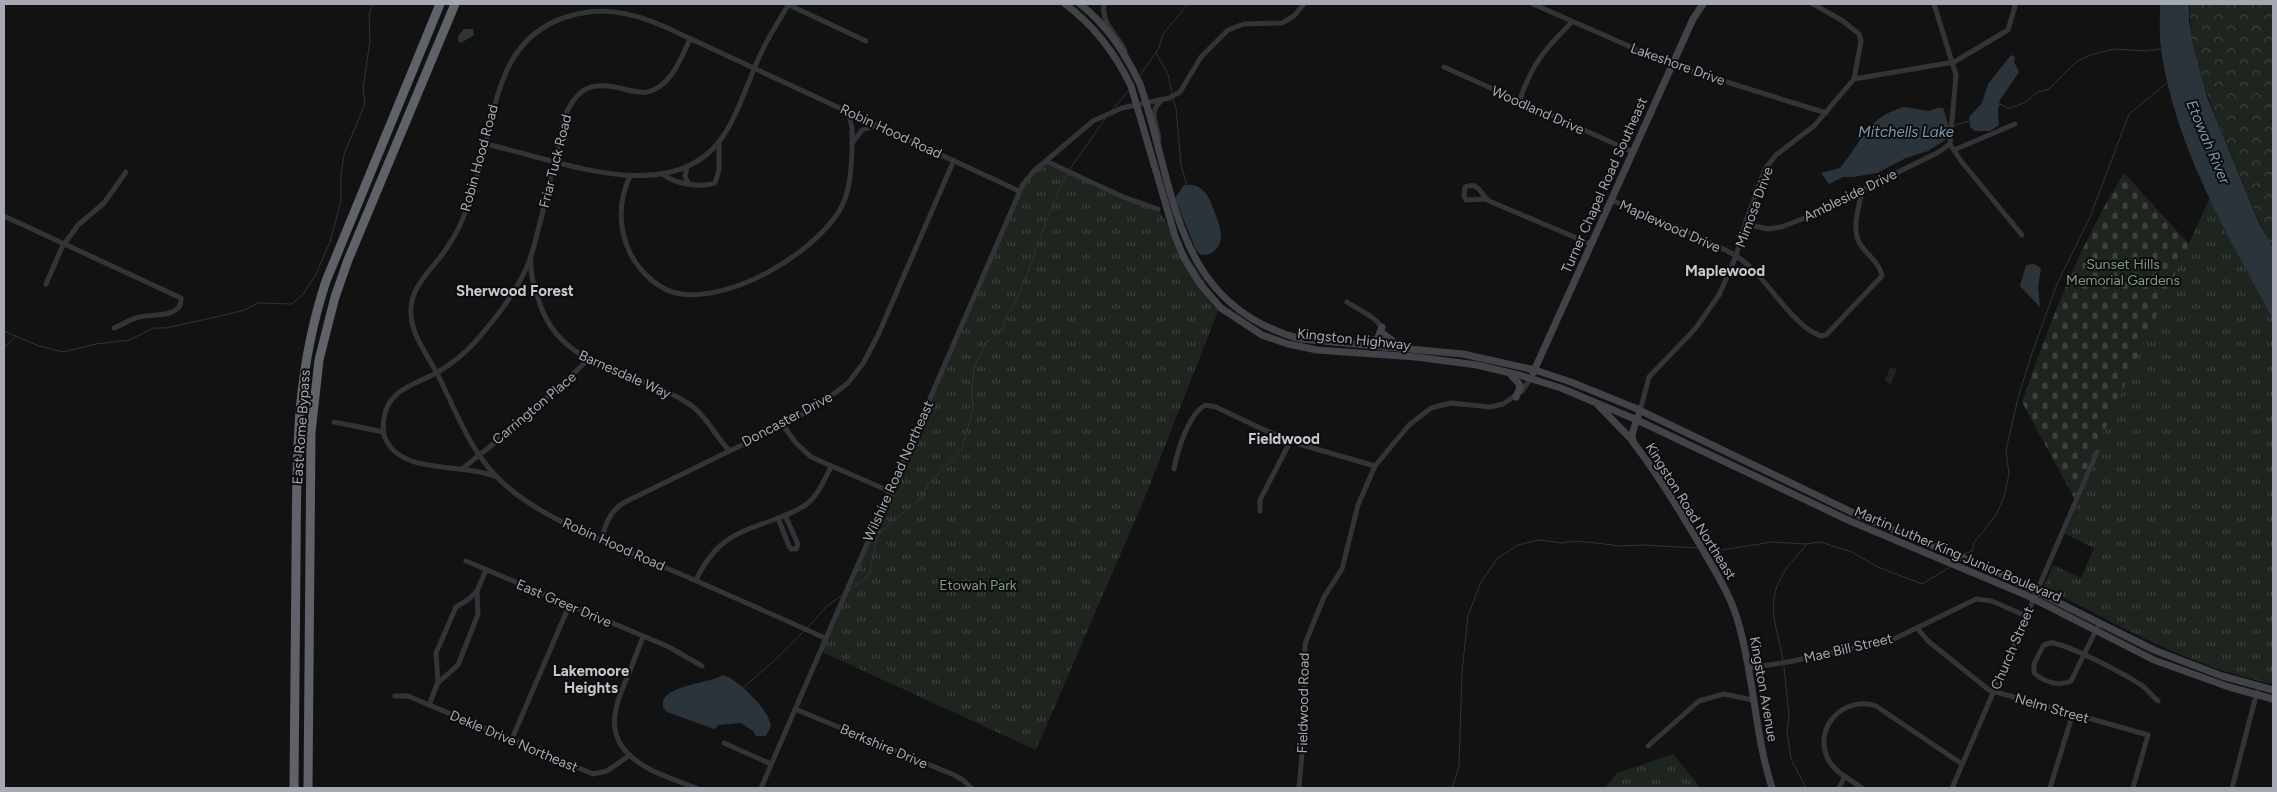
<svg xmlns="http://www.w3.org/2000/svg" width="2277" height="792" font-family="Figtree,sans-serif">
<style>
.grass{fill:#1e251f}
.forest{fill:url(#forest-crowns)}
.cemetery{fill:url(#cemetery-stones)}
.park{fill:url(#park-tufts)}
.water{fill:#2c343b}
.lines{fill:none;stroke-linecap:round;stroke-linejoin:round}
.stream{stroke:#2c343b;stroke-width:1}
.street{stroke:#333438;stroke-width:5}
.secondary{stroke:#414348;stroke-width:7}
.highway{stroke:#5f6268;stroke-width:9}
.labels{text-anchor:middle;stroke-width:4;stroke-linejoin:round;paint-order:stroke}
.street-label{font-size:14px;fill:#a4a9b3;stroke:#0d0d0e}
.park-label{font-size:14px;fill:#7c9d7d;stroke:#0d0d0e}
.water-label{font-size:15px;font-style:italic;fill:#7c98ac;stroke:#0d0d0e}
.neighbourhood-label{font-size:15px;font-weight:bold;fill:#c5c8cf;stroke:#0d0d0e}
</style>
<defs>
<pattern id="forest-crowns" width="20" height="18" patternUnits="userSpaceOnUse" patternTransform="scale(1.25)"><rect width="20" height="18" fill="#1e251f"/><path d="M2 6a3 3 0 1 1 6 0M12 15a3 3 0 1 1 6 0" fill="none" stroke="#3c423d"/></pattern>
<pattern id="cemetery-stones" width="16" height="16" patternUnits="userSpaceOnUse" patternTransform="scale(1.25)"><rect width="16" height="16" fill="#1e251f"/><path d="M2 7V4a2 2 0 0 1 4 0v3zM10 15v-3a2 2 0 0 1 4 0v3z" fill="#3c423d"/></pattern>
<pattern id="park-tufts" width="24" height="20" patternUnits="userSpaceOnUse" patternTransform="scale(1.25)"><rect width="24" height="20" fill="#1e251f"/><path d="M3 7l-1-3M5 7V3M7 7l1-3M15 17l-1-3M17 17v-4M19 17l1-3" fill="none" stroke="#3c423d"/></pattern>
</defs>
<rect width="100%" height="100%" fill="#121213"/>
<path class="grass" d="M1890,367L1897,369L1891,384L1885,381Z"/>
<path class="forest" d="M2190,4H2273V248C2255,216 2243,181 2228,147C2210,101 2188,54 2190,4Z"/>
<path class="cemetery" d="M2124,173L2189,244L2074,498L2022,402C2050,321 2079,246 2124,173Z"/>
<g class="park">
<path d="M1046,161L1158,209L1220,306L1143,502L1036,750L820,651L1019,191Z"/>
<path d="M2215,186L2273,303V684C2190,667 2118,625 2044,587L2053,565L2081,578L2094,548L2065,534L2099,453L2096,449Z"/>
<path d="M1673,754L1701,788H1605L1617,773Z"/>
</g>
<g class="water">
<path d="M2160,4H2189V21L2194,49L2207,97L2259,223L2273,248V319C2227,234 2175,147 2161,49C2159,35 2160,19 2160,4Z"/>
<path d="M464,29H473L474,35L461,43L458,41V36Z"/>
<path d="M2011,55L2015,57L2014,62L2019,72L2000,100L1998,110L1999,125L1990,131H1975L1970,127L1969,117L1982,103L1988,84Z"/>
<path d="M1904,107L1929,111L1937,108H1943L1949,127L1947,139L1928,151L1906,158L1877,173L1853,177H1843L1829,184L1821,173L1840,168C1862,142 1867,117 1904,107Z"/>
<path d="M1184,185C1190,185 1195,184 1200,188C1207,192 1210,200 1213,208C1219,225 1229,242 1210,254L1201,255L1196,250L1175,198Z"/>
<path d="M2034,264L2041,268L2038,287L2040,307L2020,286L2026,265Z"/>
<path d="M723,675C738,679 770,711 771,726L766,736H756L753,731L741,723L719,725L714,729L667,712L663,707V701C670,684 708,684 723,675Z"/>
</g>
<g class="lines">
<g class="stream">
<path d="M1156,53L1168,74L1172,93"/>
<path d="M1139,77L1159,48L1163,34L1188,4"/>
<path d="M1173,99L1176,108L1181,165L1187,185"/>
<path d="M1999,105L2001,104L2008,109L2024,103L2038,92L2049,89L2077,61L2093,54L2115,49L2145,51L2161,49"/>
<path d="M1112,110L1129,90"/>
<path d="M1952,126L1969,121"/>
<path d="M1070,169L1105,119"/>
<path d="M4,331L39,346L63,352L96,344L129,340L154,328H165L225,315L244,310L259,303L292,304L303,294L315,276L330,242L341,201V175L344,154L365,104L363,88L370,41L369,14L373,4"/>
<path d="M4,347L15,337"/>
<path d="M1706,549L1722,550L1772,542L1806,544L1820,542L1852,552L1878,567L1922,584L1950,567"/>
<path d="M1964,554L1973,551V544L1996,515L2004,497L2009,474L2006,450L2018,398L2032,353L2057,284L2090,217L2129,114L2167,83"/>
<path d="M850,590L869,575L877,536L888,525L919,500L929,483L962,449L973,410L972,391L974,368L986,343L1003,328C1003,317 1015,305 1019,294C1036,253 1048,211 1068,172"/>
<path d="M807,628L826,607L842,595"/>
<path d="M1783,662C1779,629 1763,606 1784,572C1790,562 1799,555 1806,545"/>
<path d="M1784,666L1789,716L1787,731L1791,759L1806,788"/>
<path d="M743,688L778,657L804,631"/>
<path d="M1452,788L1459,766L1462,672L1468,616L1481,582L1498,558L1518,545L1539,540L1562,543L1573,541L1597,543L1619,546L1642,545L1699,548"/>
</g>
<g class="street">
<path d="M787,4L866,41"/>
<path d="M1104,4C1101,24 1117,34 1125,51"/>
<path d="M1533,4L1672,65L1826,113"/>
<path d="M1934,4L1956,75L1950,144"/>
<path d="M1444,67L1633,152"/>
<path d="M1854,79L1954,62L2008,30L2015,6"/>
<path d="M1519,102C1532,64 1543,51 1572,22"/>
<path d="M1159,139C1157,124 1148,112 1161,101"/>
<path d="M853,142L862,130L877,125"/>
<path d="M485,144C558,159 679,214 727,130C741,106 749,79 761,53C769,36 779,20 789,4"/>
<path d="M1950,144L1961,161L2022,235"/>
<path d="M1954,150L2015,124"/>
<path d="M1046,161L1123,197L1158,209"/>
<path d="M687,167L685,176L688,183"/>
<path d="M664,175C675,184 702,188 715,183L719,170V143"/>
<path d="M630,176C618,202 618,227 630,253C640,272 659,291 681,294C733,301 810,255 838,213C850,194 851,173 852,151C852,137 854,122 846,111"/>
<path d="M1486,199L1466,200L1464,195L1465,187C1479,181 1480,194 1489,201L1591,244"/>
<path d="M1611,200C1651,218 1698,234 1736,256C1763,271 1792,327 1821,336L1826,335L1882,276C1879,260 1864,254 1858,240C1852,225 1860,205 1862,189"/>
<path d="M4,216L181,298C183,318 152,314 139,317C130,319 122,325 114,328"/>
<path d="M1745,224L1768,229L1781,227L1805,218L1937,153L1950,144"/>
<path d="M531,261C530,274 534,286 538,298C559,373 638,368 692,406C708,418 715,436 729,450"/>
<path d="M46,284L62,247L78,225L104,203L126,172"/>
<path d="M1347,302C1375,320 1387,319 1385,355"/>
<path d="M1640,411L1649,377L1695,329L1719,295L1736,256L1745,224L1765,169L1776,155L1814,126L1854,79L1861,41L1859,34L1843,21L1813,4"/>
<path d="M334,422L384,432"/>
<path d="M783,425L795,442L811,457L889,491"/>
<path d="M462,469L518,424L588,360"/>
<path d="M1174,469C1177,452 1189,412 1206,405L1216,407L1260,428L1299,444L1375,466"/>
<path d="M494,476C465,463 403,475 386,440C383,434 383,425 384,418C388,389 417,384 438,372C452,364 466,352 476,341C494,320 512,298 524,273C533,256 536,237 541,219C549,185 557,150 565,116C578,86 593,81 624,89C631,91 639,93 647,92C671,87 681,58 690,39"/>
<path d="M1260,511V500L1291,440"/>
<path d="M778,518L789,546L791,549H796L798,544L785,515"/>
<path d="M602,539C605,524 610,512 623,503L783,425L823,402L848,383L864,362L879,333L954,160"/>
<path d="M466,561L669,647L702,666"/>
<path d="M696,580C715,541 733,534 773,520C784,516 798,511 808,503C819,494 824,480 831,467"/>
<path d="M1917,628L1928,641L1989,690L2148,735L2133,788"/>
<path d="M2097,628L2071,681C2059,687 2044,682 2034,673V664L2043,646C2047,643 2052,642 2057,644C2076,649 2121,672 2138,683C2146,687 2151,695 2158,701"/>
<path d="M643,637C638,649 634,661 629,673C616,703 602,734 634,759C651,773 676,780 696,788"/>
<path d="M825,638C767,612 709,586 650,561C602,540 533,515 497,477C469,449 454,407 437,373C427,355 411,334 411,313C409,287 433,269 446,249C453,239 459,229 463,218C473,194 479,170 485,146C498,93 505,37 566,17C602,6 630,12 663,26L1019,191"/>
<path d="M1749,668L1788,662L1892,640L1976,599L1992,601L2026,616"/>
<path d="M439,682L458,665L478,614L477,591"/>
<path d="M395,696H408L593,774L607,771L630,755"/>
<path d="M429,705L438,682L436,653L456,607L469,599L477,591L486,570"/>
<path d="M795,709L954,775L963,780L971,788"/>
<path d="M511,741L569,606"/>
<path d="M724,743L771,764"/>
<path d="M1648,746L1699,701L1724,694L1753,700"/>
<path d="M761,788L1023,184L1034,171L1093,121L1122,108L1169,98L1180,92L1201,57L1228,30L1244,24L1282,23L1294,16L1304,4"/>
<path d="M1299,788L1303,742L1305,644L1324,597L1342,569L1358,505L1375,466L1409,425L1431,408L1451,403L1490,407L1503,404L1522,391L1531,378"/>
<path d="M1839,788L1845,776"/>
<path d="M1862,788C1851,780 1836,773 1829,761C1811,728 1844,695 1876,706L1962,764"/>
<path d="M1952,788L2097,452"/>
<path d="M2050,788L2073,713"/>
<path d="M2232,788L2257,692"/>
</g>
<g class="secondary">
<path d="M1065,4C1095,26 1115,53 1131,86L1175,236L1184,258L1200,284L1221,308L1262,335L1288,344L1317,350L1416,357L1477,365L1519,375L1561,388L1637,420L1850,521L2026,595L2154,660L2229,687L2273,699"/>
<path d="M1080,4C1108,26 1125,53 1140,84C1176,188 1172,305 1301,339L1463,354L1535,370L1571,382L1635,408L1864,518L1993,570L2154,650L2222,676L2273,690"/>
<path d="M1385,335L1399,346"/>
<path d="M1367,345L1378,338L1382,327"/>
<path d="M1533,373L1693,19L1703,4"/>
<path d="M1511,375L1520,385L1519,390L1516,397"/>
<path d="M1597,404L1633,441"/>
<path d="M1638,416L1632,434L1633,442C1657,473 1677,506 1697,540C1713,568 1731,594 1739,625C1754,678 1755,735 1772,788"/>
</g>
<g class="highway">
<path d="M294,788C295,713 296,637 296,561C297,461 294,378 326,281L440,4"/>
<path d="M308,788L311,432L319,360L335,297L348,260L455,4"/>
</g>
</g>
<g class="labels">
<g class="street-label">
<text transform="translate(1678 64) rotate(20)" y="5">Lakeshore Drive</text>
<text transform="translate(1538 110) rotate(24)" y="5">Woodland Drive</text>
<text transform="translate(891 131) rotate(25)" y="5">Robin Hood Road</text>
<text transform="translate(479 158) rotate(-75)" y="5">Robin Hood Road</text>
<text transform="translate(555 161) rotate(-76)" y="5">Friar Tuck Road</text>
<text transform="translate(1604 185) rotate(-66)" y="5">Turner Chapel Road Southeast</text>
<text transform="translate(1850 195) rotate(-26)" y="5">Ambleside Drive</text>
<text transform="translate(1754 207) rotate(-70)" y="5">Mimosa Drive</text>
<text transform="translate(1670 226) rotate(24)" y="5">Maplewood Drive</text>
<text transform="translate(1354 339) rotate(6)" y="5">Kingston Highway</text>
<text transform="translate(625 374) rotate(24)" y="5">Barnesdale Way</text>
<text transform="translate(534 408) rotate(-40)" y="5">Carrington Place</text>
<text transform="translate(787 419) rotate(-28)" y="5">Doncaster Drive</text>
<text transform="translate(301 427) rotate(-86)" y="5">East Rome Bypass</text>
<text transform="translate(898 471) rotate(-66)" y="5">Wilshire Road Northeast</text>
<text transform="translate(1691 511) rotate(58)" y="5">Kingston Road Northeast</text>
<text transform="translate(614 544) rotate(24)" y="5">Robin Hood Road</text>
<text transform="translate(1958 554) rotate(23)" y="5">Martin Luther King Junior Boulevard</text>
<text transform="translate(564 603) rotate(23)" y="5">East Greer Drive</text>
<text transform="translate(1848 648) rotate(-13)" y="5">Mae Bill Street</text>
<text transform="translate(2012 648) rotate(-67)" y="5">Church Street</text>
<text transform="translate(1764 689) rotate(80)" y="5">Kingston Avenue</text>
<text transform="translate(1303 703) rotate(-89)" y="5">Fieldwood Road</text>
<text transform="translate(2052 708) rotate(16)" y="5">Nelm Street</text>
<text transform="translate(514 741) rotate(23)" y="5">Dekle Drive Northeast</text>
<text transform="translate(884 746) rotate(23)" y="5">Berkshire Drive</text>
</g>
<g class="park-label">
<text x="2123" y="269">Sunset Hills<tspan x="2123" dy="16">Memorial Gardens</tspan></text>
<text x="978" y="590">Etowah Park</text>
</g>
<g class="water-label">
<text x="1906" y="137">Mitchells Lake</text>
<text transform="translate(2208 142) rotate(67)" y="5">Etowah River</text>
</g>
<g class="neighbourhood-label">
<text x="1725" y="276">Maplewood</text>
<text x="515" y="296">Sherwood Forest</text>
<text x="1284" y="444">Fieldwood</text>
<text x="591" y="676">Lakemoore<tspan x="591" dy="17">Heights</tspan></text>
</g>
</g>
<rect width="2277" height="792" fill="none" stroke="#a4a9b3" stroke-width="10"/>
</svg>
